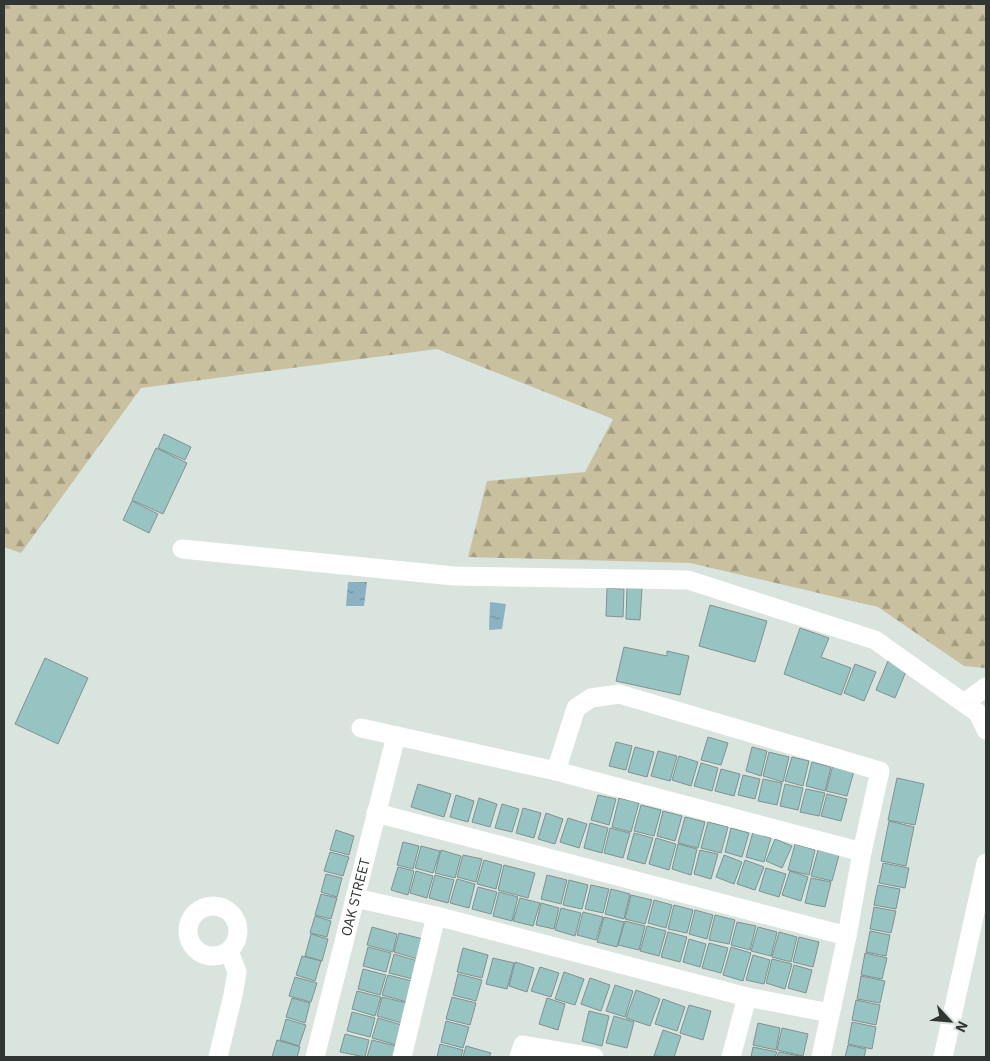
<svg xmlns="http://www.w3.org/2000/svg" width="990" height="1061" font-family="'IBM Plex Sans',sans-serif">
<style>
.forest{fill:url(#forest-firs)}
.water{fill:url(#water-ripples)}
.building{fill:#96c4c3;stroke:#829190}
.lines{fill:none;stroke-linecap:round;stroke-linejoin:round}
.minor{stroke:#fff;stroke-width:19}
.labels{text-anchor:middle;stroke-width:4.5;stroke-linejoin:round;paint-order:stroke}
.street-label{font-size:14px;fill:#313633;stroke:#d8e4dd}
</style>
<defs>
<pattern id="forest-firs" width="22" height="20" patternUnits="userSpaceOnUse" patternTransform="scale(1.25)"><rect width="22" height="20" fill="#c9c09f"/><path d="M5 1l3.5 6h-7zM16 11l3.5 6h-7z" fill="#a49d82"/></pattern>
<pattern id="water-ripples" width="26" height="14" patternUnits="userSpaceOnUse" patternTransform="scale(1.25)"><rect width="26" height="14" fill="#8bb2c3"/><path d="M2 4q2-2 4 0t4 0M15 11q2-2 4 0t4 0" fill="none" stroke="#72929f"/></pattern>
</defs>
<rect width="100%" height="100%" fill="#d8e4dd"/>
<path class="forest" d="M4,4H986V668L964,666L878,607L690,563L468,557L487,481L585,472L613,419L437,349L141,388L21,553L4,547Z"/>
<g class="water">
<path d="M348,582H367L364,606H346Z"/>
<path d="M490,602L506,604L502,629L489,630Z"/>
</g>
<g class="building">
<path d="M164,434L191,447L185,460L158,448Z"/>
<path d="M156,448L187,463L163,514L132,500Z"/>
<path d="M132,501L158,514L149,533L123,520Z"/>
<path d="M607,588L624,589L623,617L606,616Z"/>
<path d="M627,588H642L640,620L626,619Z"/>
<path d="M710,605L767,621L755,662L699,646Z"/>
<path d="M800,628L829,638L821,657L851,668L841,695L784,674Z"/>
<path d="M624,647L667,656V651L689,656L680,695L616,681Z"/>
<path d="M45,658L88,678L58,744L15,724Z"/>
<path d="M888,661L907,669L895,698L876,690Z"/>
<path d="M855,664L876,672L864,701L844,693Z"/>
<path d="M708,737L728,743L721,765L701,760Z"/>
<path d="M616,742L632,746L626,770L609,766Z"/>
<path d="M635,747L654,752L647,777L628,772Z"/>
<path d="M752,747L767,751L761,776L746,771Z"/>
<path d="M658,751L677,756L670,781L651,776Z"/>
<path d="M769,752L789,757L783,782L763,776Z"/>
<path d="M679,756L698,762L691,786L672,780Z"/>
<path d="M792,757L809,761L803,786L785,781Z"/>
<path d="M812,762L831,767L825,791L806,786Z"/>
<path d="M701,763L718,768L712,791L694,786Z"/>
<path d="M833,765L854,771L847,796L826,791Z"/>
<path d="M721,769L740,774L734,796L715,791Z"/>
<path d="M743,775L760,779L755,799L738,795Z"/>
<path d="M897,778L924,784L915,825L888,820Z"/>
<path d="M763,779L782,783L777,805L758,801Z"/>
<path d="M418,784L451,794L444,817L411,807Z"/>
<path d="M785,784L803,788L798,810L780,806Z"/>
<path d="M806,789L825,793L819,816L800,812Z"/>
<path d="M827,794L847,799L841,821L821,816Z"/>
<path d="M456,795L474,801L468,822L450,817Z"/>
<path d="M598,795L616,799L609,825L591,820Z"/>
<path d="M479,798L497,804L490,827L472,822Z"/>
<path d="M619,798L639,803L631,832L612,827Z"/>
<path d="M502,804L519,809L512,832L495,828Z"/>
<path d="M641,805L661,810L654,836L634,831Z"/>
<path d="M523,808L541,813L534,838L516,833Z"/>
<path d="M663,811L682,816L675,841L657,836Z"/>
<path d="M546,813L563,819L555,844L538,839Z"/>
<path d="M685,817L705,822L698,848L678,843Z"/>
<path d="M568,818L587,824L579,848L560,842Z"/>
<path d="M889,821L914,827L906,866L881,861Z"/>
<path d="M708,822L728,827L721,853L701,848Z"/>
<path d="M590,823L608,828L602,853L584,848Z"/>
<path d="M610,828L630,833L623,858L604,853Z"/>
<path d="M731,828L749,833L742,857L725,852Z"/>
<path d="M336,830L354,836L349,855L330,850Z"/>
<path d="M753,832L771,838L764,862L746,857Z"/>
<path d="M634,833L653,838L645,864L627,859Z"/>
<path d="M656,838L676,844L669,870L649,864Z"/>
<path d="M775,839L792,846L782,868L766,861Z"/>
<path d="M403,842L419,846L413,869L397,865Z"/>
<path d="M678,844L697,849L691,875L672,869Z"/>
<path d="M795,844L815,850L809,875L788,870Z"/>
<path d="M421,846L440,851L433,873L415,868Z"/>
<path d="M441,850L461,856L455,878L435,873Z"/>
<path d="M700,850L718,854L711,879L694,874Z"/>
<path d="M818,850L839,855L832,881L811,876Z"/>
<path d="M330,852L349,857L343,876L324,871Z"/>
<path d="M463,855L482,859L476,882L457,877Z"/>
<path d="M724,855L742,862L734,884L716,877Z"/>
<path d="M484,860L502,865L496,889L477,884Z"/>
<path d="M745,860L764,867L755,890L737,884Z"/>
<path d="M883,863L909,868L905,888L879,883Z"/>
<path d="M504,865L535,873L528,898L498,890Z"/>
<path d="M398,867L414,871L408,895L391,890Z"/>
<path d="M766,868L786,874L779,897L759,891Z"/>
<path d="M416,871L433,876L427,898L410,893Z"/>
<path d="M790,871L808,877L801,901L782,895Z"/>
<path d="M326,874L342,878L337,897L321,892Z"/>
<path d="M435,875L454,880L448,903L429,898Z"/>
<path d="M547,875L567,880L561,904L541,899Z"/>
<path d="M811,878L831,882L825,907L805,903Z"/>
<path d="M457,879L475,884L469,908L450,903Z"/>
<path d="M569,880L588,885L582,909L563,905Z"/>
<path d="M591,885L609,889L603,913L585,909Z"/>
<path d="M878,885L900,889L896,909L874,905Z"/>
<path d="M478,887L497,892L491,914L472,909Z"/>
<path d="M611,889L630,894L624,919L605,914Z"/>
<path d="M499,892L518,897L512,921L493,916Z"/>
<path d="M321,894L337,898L331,919L315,915Z"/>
<path d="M631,895L652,900L645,924L625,919Z"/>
<path d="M520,898L540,903L533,926L513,921Z"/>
<path d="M654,900L672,905L666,928L648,923Z"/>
<path d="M541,903L559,908L554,929L536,925Z"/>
<path d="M674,905L693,910L687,933L668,929Z"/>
<path d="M874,907L896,911L891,933L870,929Z"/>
<path d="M561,908L581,913L575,936L555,930Z"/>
<path d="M695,910L713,915L707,939L689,934Z"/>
<path d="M583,912L603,917L596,940L577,935Z"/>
<path d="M715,915L735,920L729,944L709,940Z"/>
<path d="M315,916L331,921L327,937L310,933Z"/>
<path d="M604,917L624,922L617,947L597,942Z"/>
<path d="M625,921L645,926L639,950L618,945Z"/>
<path d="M737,922L756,926L750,950L731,945Z"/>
<path d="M647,926L666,931L659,956L640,951Z"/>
<path d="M372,927L397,934L393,952L367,945Z"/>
<path d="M758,927L777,932L771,956L751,951Z"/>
<path d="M870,931L890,935L886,956L866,952Z"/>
<path d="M668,932L687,937L680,962L661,957Z"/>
<path d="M779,932L797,937L791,962L772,957Z"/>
<path d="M399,933L423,939L418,959L394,952Z"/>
<path d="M311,934L328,939L322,961L305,956Z"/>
<path d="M799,937L819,942L813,967L793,962Z"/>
<path d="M689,939L706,944L700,967L683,962Z"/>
<path d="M709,943L728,948L721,973L702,968Z"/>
<path d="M368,947L391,953L386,972L363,966Z"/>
<path d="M731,947L751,953L743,981L723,975Z"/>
<path d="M463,948L488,955L482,978L457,972Z"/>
<path d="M865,953L887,958L882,979L861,975Z"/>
<path d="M394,954L418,961L413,979L389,973Z"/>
<path d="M753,955L770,960L764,984L746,980Z"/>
<path d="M302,956L321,961L315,981L296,975Z"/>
<path d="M493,958L514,963L507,989L486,984Z"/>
<path d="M772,959L792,964L785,989L766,983Z"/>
<path d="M515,962L534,968L527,992L509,986Z"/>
<path d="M794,965L812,970L806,993L788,988Z"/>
<path d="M540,967L559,973L551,997L531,991Z"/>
<path d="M363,969L386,975L380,995L358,989Z"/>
<path d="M564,972L584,979L575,1005L555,999Z"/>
<path d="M458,974L482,980L476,1001L453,995Z"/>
<path d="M388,975L412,981L407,1002L382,995Z"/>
<path d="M861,976L885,981L880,1003L857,999Z"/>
<path d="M295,977L317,983L311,1002L289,996Z"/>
<path d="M590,978L610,985L601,1011L581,1004Z"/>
<path d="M615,985L633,991L625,1017L606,1011Z"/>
<path d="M636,990L660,999L650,1026L626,1018Z"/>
<path d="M357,991L381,997L375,1016L352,1009Z"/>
<path d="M382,997L407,1003L402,1023L377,1016Z"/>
<path d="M452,997L476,1003L470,1025L446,1019Z"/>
<path d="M292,998L310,1003L305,1023L286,1017Z"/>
<path d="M547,998L565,1004L558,1030L539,1024Z"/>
<path d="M663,999L685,1007L677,1031L655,1024Z"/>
<path d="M856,1000L880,1005L876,1025L852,1020Z"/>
<path d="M689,1005L711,1011L703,1040L680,1033Z"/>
<path d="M589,1011L609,1016L602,1046L582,1041Z"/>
<path d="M352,1012L375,1018L370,1037L347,1031Z"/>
<path d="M614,1016L634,1022L627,1048L606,1043Z"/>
<path d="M378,1018L402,1025L397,1045L372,1038Z"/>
<path d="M286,1019L306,1025L299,1046L280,1040Z"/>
<path d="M446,1021L469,1027L463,1048L441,1042Z"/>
<path d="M852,1022L876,1027L872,1049L848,1044Z"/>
<path d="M758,1023L780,1028L776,1050L753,1045Z"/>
<path d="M782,1028L808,1034L803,1056L777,1050Z"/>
<path d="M663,1030L681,1036L674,1057L654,1056Z"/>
<path d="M345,1034L369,1040L365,1057L340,1052Z"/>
<path d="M277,1040L300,1047L297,1057H272Z"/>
<path d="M372,1040L396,1046L393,1057H367Z"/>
<path d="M440,1044L463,1050L461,1057H437Z"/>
<path d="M848,1045L866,1049L864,1057H845Z"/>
<path d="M466,1046L491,1053L489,1057H463Z"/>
<path d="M753,1047L777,1052L775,1057H751Z"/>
<path d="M779,1052L804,1057H777Z"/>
</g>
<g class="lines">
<g class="minor">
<path d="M182,549L454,576L688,580L875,640L978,713L986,730"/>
<path d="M964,703L986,687"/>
<path d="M361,728L556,771L862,852"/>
<path d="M556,771L576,708L591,698L619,694L880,771L862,852L847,936L821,1057"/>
<path d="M376,813L847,936"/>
<path d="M355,898L436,916L747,997L830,1013"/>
<circle cx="213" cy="931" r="25"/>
<path d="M218,1057L233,995L237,972L229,951"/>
<path id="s1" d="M315,1057L396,736"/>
<path d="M402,1057L436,916"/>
<path d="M519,1057L523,1045L594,1057"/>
<path d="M731,1057L747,997"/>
<path d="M943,1057L986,863"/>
</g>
</g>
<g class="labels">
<g class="street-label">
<text dy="5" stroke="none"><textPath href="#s1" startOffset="165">OAK STREET</textPath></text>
</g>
</g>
<rect width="990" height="1061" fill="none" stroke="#313633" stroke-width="10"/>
<g transform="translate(950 1021) rotate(116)" stroke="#d8e4dd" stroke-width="4" paint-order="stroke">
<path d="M0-4L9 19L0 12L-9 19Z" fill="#313633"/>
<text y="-8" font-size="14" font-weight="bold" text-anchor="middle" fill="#313633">N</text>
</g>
</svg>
